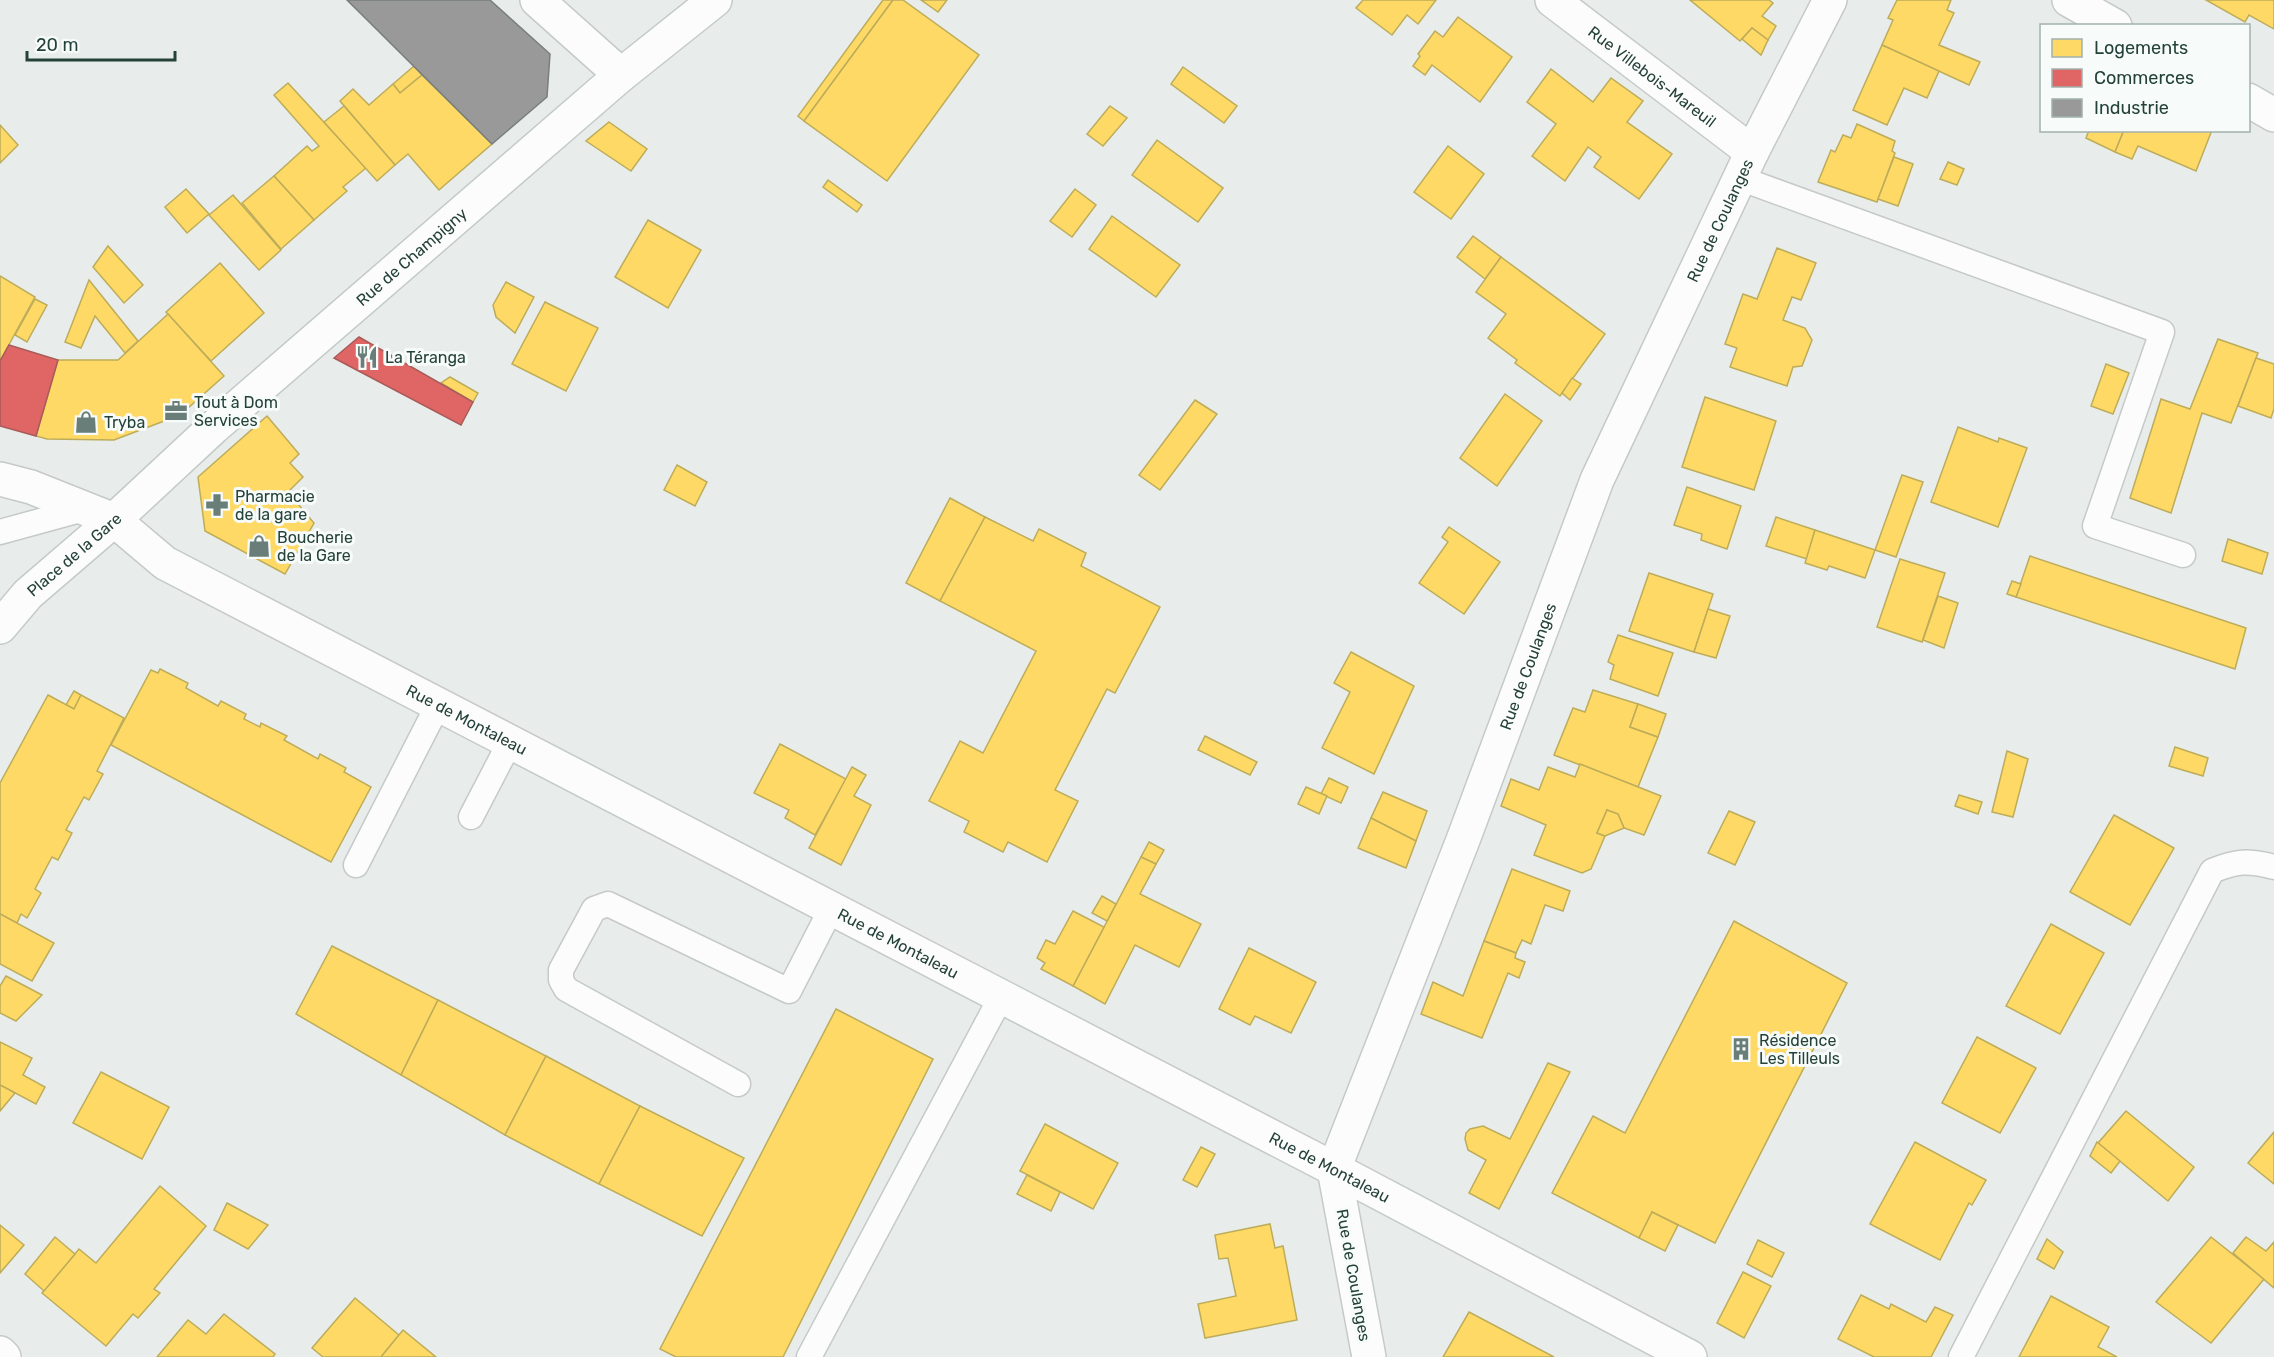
<svg xmlns="http://www.w3.org/2000/svg" width="2274" height="1357" font-family="Rubik,sans-serif">
<style>
.homes{fill:#ffd966;stroke:#bdac59;stroke-width:1.5}
.shops{fill:#e06666;stroke:#a85b59;stroke-width:1.5}
.industry{fill:#999;stroke:#767f7c;stroke-width:1.5}
.lines{fill:none;stroke-linecap:round;stroke-linejoin:round}
.lane-casing{stroke:#c5cac8;stroke-width:27}
.street-casing{stroke:#c5cac8;stroke-width:36}
.secondary-casing{stroke:#c3cbc8;stroke-width:36}
.lane{stroke:#fcfcfc;stroke-width:24}
.street{stroke:#fcfcfc;stroke-width:33}
.secondary{stroke:#fcfcfc;stroke-width:33}
.labels{text-anchor:middle;stroke-width:6;stroke-linejoin:round;paint-order:stroke}
.street-label{font-size:16px;fill:#24423a;stroke:#f7fbf9}
.poi-label{font-size:16px;fill:#24423a;stroke:#f7fbf9;text-anchor:start}
</style>
<rect width="100%" height="100%" fill="#e8edeb"/>
<g class="homes">
<path d="M883,0H893L804,121L798,116Z"/>
<path d="M893,0H903L979,55L887,181L804,121Z"/>
<path d="M921,0H947L938,12Z"/>
<path d="M1363,0H1436L1418,24L1407,15L1392,35L1356,8Z"/>
<path d="M1690,0H1769L1773,3L1762,16L1776,26L1768,40L1752,28L1740,41Z"/>
<path d="M1897,0H1951L1947,10L1954,13L1939,45L1980,62L1969,85L1882,45L1893,20L1888,18Z"/>
<path d="M2206,0H2274V29L2249,15L2245,22Z"/>
<path d="M1458,17L1512,57L1480,102L1432,65L1425,75L1413,66L1420,56L1418,54L1435,31L1443,37Z"/>
<path d="M1752,28L1768,40L1761,55L1742,39Z"/>
<path d="M1882,45L1939,71L1927,98L1904,88L1887,125L1853,110Z"/>
<path d="M414,66L422,75L400,93L393,84Z"/>
<path d="M1183,67L1237,106L1224,123L1171,84Z"/>
<path d="M1551,69L1593,102L1611,78L1643,101L1627,122L1672,154L1639,199L1594,167L1601,157L1588,147L1565,181L1532,156L1556,124L1527,102Z"/>
<path d="M422,75L492,144L439,190L408,154L395,165L340,101L353,89L369,105L393,84L400,93Z"/>
<path d="M288,83L366,168L343,187L347,191L314,220L274,176L307,146L312,151L319,146L274,95Z"/>
<path d="M344,106L395,165L377,181L324,122Z"/>
<path d="M1110,106L1127,118L1103,146L1087,134Z"/>
<path d="M609,122L647,149L631,171L586,141Z"/>
<path d="M1857,124L1895,141L1892,151L1895,153L1877,202L1818,182L1831,150L1835,152L1843,135L1851,138Z"/>
<path d="M0,125L18,145L0,163Z"/>
<path d="M2089,130H2124L2115,152L2086,138Z"/>
<path d="M2124,130H2212L2196,171L2138,146L2132,159L2115,152Z"/>
<path d="M1157,140L1223,188L1198,222L1132,175Z"/>
<path d="M1448,146L1484,174L1451,219L1414,192Z"/>
<path d="M1894,157L1913,164L1898,206L1878,199Z"/>
<path d="M1948,162L1964,169L1957,185L1940,179Z"/>
<path d="M274,176L314,220L281,249L242,203Z"/>
<path d="M828,180L862,205L857,212L823,187Z"/>
<path d="M186,189L209,214L187,233L165,207Z"/>
<path d="M1075,189L1096,205L1072,237L1050,221Z"/>
<path d="M233,195L281,250L259,270L209,215Z"/>
<path d="M1112,216L1180,265L1156,297L1089,249Z"/>
<path d="M648,220L701,250L668,308L615,277Z"/>
<path d="M1473,236L1501,257L1485,279L1457,257Z"/>
<path d="M108,246L143,285L124,303L93,267Z"/>
<path d="M1777,248L1816,263L1801,300L1792,297L1783,320L1805,328L1812,340L1802,366L1793,367L1787,386L1730,367L1737,348L1725,344L1743,294L1757,299Z"/>
<path d="M1501,257L1605,334L1560,396L1515,363L1517,360L1488,338L1506,314L1476,292Z"/>
<path d="M220,263L264,313L211,361L166,312Z"/>
<path d="M0,276L35,297L0,361Z"/>
<path d="M89,280L138,341L125,353L95,316L81,348L65,342Z"/>
<path d="M506,282L534,297L515,333L496,317L493,305Z"/>
<path d="M35,299L47,305L27,342L15,335Z"/>
<path d="M545,302L598,328L566,391L512,364Z"/>
<path d="M168,314L224,376L180,415L114,440L47,439L36,436L58,360H118Z"/>
<path d="M2218,339L2258,353L2231,423L2202,413L2171,513L2130,498L2161,399L2190,409Z"/>
<path d="M2256,358L2274,364V409L2271,418L2238,406Z"/>
<path d="M2106,364L2129,373L2113,414L2091,406Z"/>
<path d="M450,377L478,393L473,402L441,383Z"/>
<path d="M1572,378L1581,384L1570,400L1562,393Z"/>
<path d="M1505,394L1542,421L1497,486L1460,458Z"/>
<path d="M1705,397L1776,421L1754,490L1682,467Z"/>
<path d="M1195,400L1217,414L1160,490L1139,475Z"/>
<path d="M267,416L299,454L290,463L303,477L288,492L314,523L285,574L205,531L198,477Z"/>
<path d="M1958,427L1998,442L1999,438L2027,448L1998,527L1931,502Z"/>
<path d="M677,465L707,482L695,506L664,490Z"/>
<path d="M1902,475L1923,482L1896,557L1875,550Z"/>
<path d="M1687,487L1741,506L1727,549L1701,540L1702,534L1674,525Z"/>
<path d="M950,498L985,517L940,601L906,583Z"/>
<path d="M985,517L1033,541L1039,529L1086,553L1081,566L1160,607L1115,693L1107,689L1055,790L1078,801L1047,862L1008,842L1003,852L964,832L969,821L929,801L960,741L983,753L1036,651L940,601Z"/>
<path d="M1776,517L1815,530L1807,559L1766,546Z"/>
<path d="M1449,527L1500,562L1464,614L1419,583L1448,542L1442,537Z"/>
<path d="M1815,530L1875,550L1865,578L1829,566L1827,570L1805,563Z"/>
<path d="M2228,539L2268,553L2262,574L2222,561Z"/>
<path d="M2030,556L2246,628L2235,669L2016,597Z"/>
<path d="M1900,559L1945,573L1922,642L1877,627Z"/>
<path d="M1649,573L1713,594L1694,652L1629,631Z"/>
<path d="M2012,581L2021,584L2016,597L2007,594Z"/>
<path d="M1938,596L1958,603L1944,648L1923,640Z"/>
<path d="M1708,609L1730,616L1716,658L1694,652Z"/>
<path d="M1618,635L1673,653L1658,696L1610,679L1614,665L1608,662Z"/>
<path d="M1351,652L1414,686L1374,774L1322,748L1350,692L1334,683Z"/>
<path d="M160,669L188,683L186,688L218,706L221,701L246,714L244,719L260,727L261,723L287,736L284,740L318,759L320,754L346,768L344,772L371,787L331,862L111,745L151,670L158,673Z"/>
<path d="M1593,690L1638,704L1630,727L1658,737L1638,787L1554,755L1573,708L1585,712Z"/>
<path d="M74,691L81,695L74,709L66,705Z"/>
<path d="M48,695L74,709L81,695L124,718L97,771L103,774L89,800L84,797L66,830L72,833L58,860L52,857L35,889L41,893L27,918L21,914L17,923L0,914V783Z"/>
<path d="M1638,704L1666,714L1658,737L1630,727Z"/>
<path d="M1205,736L1257,762L1250,775L1198,750Z"/>
<path d="M780,744L846,779L815,835L785,818L789,810L754,793Z"/>
<path d="M2175,747L2208,758L2203,776L2169,766Z"/>
<path d="M2007,751L2028,759L2013,817L1992,812Z"/>
<path d="M1580,764L1661,796L1644,835L1624,828L1618,814L1607,810L1597,833L1605,836L1591,869L1582,873L1534,855L1546,825L1501,806L1511,779L1539,790L1548,767L1575,777Z"/>
<path d="M852,767L866,775L854,796L871,805L841,865L809,848Z"/>
<path d="M1329,778L1348,787L1341,803L1321,794Z"/>
<path d="M1306,787L1327,796L1319,814L1298,804Z"/>
<path d="M1383,792L1427,811L1416,841L1371,818Z"/>
<path d="M1959,795L1982,802L1978,814L1955,806Z"/>
<path d="M1607,810L1618,814L1624,828L1605,836L1597,833Z"/>
<path d="M1729,811L1755,822L1735,865L1708,853Z"/>
<path d="M2114,815L2174,848L2130,925L2070,892Z"/>
<path d="M1371,818L1416,841L1406,868L1358,848Z"/>
<path d="M1149,842L1164,850L1156,864L1141,857Z"/>
<path d="M1141,857L1156,864L1140,894L1201,924L1179,967L1135,945L1105,1004L1073,986Z"/>
<path d="M1512,869L1570,891L1563,911L1545,905L1531,944L1522,940L1516,953L1484,941Z"/>
<path d="M1102,896L1116,904L1107,921L1092,913Z"/>
<path d="M1073,911L1104,927L1073,986L1041,969L1045,963L1037,958L1046,940L1055,944Z"/>
<path d="M0,914L54,943L32,981L0,964Z"/>
<path d="M1734,921L1847,983L1715,1243L1652,1212L1639,1238L1552,1193L1593,1116L1625,1133Z"/>
<path d="M2051,924L2104,953L2060,1034L2006,1006Z"/>
<path d="M1484,941L1516,953L1515,958L1525,962L1519,978L1508,973L1482,1038L1421,1014L1433,982L1463,996Z"/>
<path d="M332,946L438,1000L401,1075L296,1014Z"/>
<path d="M1249,948L1316,982L1291,1033L1255,1016L1250,1025L1219,1009Z"/>
<path d="M6,976L42,995L16,1021L0,1013V986Z"/>
<path d="M438,1000L546,1056L505,1135L401,1075Z"/>
<path d="M836,1009L933,1059L783,1357H676L660,1349Z"/>
<path d="M1977,1037L2036,1068L2000,1133L1942,1103Z"/>
<path d="M0,1042L32,1058L23,1075L45,1087L36,1104L0,1085Z"/>
<path d="M546,1056L640,1106L599,1184L505,1135Z"/>
<path d="M1548,1063L1570,1072L1499,1209L1469,1193L1486,1160L1468,1150L1465,1139L1466,1133L1470,1129L1483,1126L1510,1139Z"/>
<path d="M101,1072L169,1107L142,1159L73,1123Z"/>
<path d="M0,1085L15,1093L0,1111Z"/>
<path d="M640,1106L744,1158L702,1236L599,1184Z"/>
<path d="M2126,1111L2194,1167L2168,1201L2098,1143Z"/>
<path d="M1045,1124L1118,1163L1093,1209L1020,1171Z"/>
<path d="M2274,1132V1184L2248,1163Z"/>
<path d="M1915,1142L1986,1180L1972,1205L1969,1203L1940,1260L1870,1224Z"/>
<path d="M2097,1142L2120,1161L2111,1173L2090,1156Z"/>
<path d="M1201,1147L1215,1154L1197,1187L1183,1180Z"/>
<path d="M1027,1175L1060,1192L1051,1211L1017,1194Z"/>
<path d="M160,1186L206,1226L154,1289L160,1293L138,1318L133,1314L106,1346L42,1293L79,1249L96,1263Z"/>
<path d="M227,1203L268,1225L248,1249L214,1230Z"/>
<path d="M1652,1212L1678,1225L1665,1251L1639,1238Z"/>
<path d="M1270,1224L1275,1248L1283,1246L1297,1320L1205,1338L1198,1304L1236,1296L1228,1258L1219,1259L1215,1235Z"/>
<path d="M0,1225L24,1245L0,1273Z"/>
<path d="M55,1237L75,1254L44,1291L25,1274Z"/>
<path d="M2211,1237L2264,1279L2211,1343L2156,1302Z"/>
<path d="M2246,1237L2266,1251L2274,1242V1288L2233,1253Z"/>
<path d="M2047,1239L2063,1252L2054,1269L2037,1259Z"/>
<path d="M1758,1240L1784,1253L1772,1277L1747,1264Z"/>
<path d="M1743,1272L1771,1286L1744,1338L1717,1323Z"/>
<path d="M1861,1295L1889,1309L1891,1304L1926,1322L1935,1307L1953,1315L1931,1357H1874L1838,1339Z"/>
<path d="M2051,1296L2109,1327L2098,1347L2117,1357H2019Z"/>
<path d="M355,1298L399,1335L381,1357H323L312,1348Z"/>
<path d="M1469,1312L1554,1357H1443Z"/>
<path d="M224,1314L275,1354L273,1357H157L188,1320L206,1334Z"/>
<path d="M403,1330L436,1357H381Z"/>
</g>
<g class="shops">
<path d="M359,337L473,402L461,425L334,358Z"/>
<path d="M9,345L58,360L36,436L0,426V361Z"/>
</g>
<path class="industry" d="M347,0H490L550,54L547,97L492,144Z"/>
<g class="lines">
<g class="lane-casing">
<g id="lane">
<path d="M1739,178L2162,332L2095,526L2183,555"/>
<path d="M0,532L84,509"/>
<path d="M471,817L510,742"/>
<path d="M356,865L438,705"/>
<path d="M738,1084L566,989L561,980V970L594,909L608,904L789,991L831,909"/>
<path d="M809,1357L1001,997"/>
<path d="M1961,1357L2212,871C2236,861 2248,860 2274,867"/>
</g>
</g>
<g class="street-casing">
<g id="street">
<path d="M537,0L621,75"/>
<path id="s1" d="M1552,0L1752,152"/>
<path d="M2069,0L2115,26"/>
<path d="M2248,100L2274,115"/>
<path id="s2" d="M0,479L31,487L114,520L165,563L1334,1169L1690,1357"/>
<path d="M0,1353L4,1357"/>
<path id="s3" d="M1369,1357L1334,1169L1463,840L1597,480L1752,152L1830,0"/>
</g>
</g>
<g class="secondary-casing">
<g id="secondary">
<path id="s4" d="M0,627L28,594L114,520L213,428L621,75L715,0"/>
</g>
</g>
<use href="#lane" class="lane"/>
<use href="#street" class="street"/>
<use href="#secondary" class="secondary"/>
</g>
<defs>
<g id="restaurant-bare" transform="scale(1.8)"><path d="M-5-6h1v4h1v-4h1v4h1v-4h1v5L-1.5 .5V6h-2V.5L-5-1ZM5-6V6H3V1.5H1.5Q1.5-4 5-6Z" fill="#697e78" stroke="#f7fbf9" stroke-width="2.5" paint-order="stroke"/></g>
<g id="office-bare" transform="scale(1.8)"><path d="M-6-3h4V-5.5h4V-3h4V5H-6ZM-1-4.5V-3h2v-1.5ZM-6 0V1H6V0Z" fill="#697e78" stroke="#f7fbf9" stroke-width="2.5" paint-order="stroke"/></g>
<g id="shop-bare" transform="scale(1.8)"><path d="M-5-2.5h2.3a2.7 3.5 0 0 1 5.4 0H5L5.5 6h-11ZM-1.5-2.5h3a1.5 2.3 0 0 0-3 0Z" fill="#697e78" stroke="#f7fbf9" stroke-width="2.5" paint-order="stroke"/></g>
<g id="pharmacy-bare" transform="scale(1.8)"><path d="M-2-6h4v4h4v4h-4v4h-4v-4h-4v-4h4Z" fill="#697e78" stroke="#f7fbf9" stroke-width="2.5" paint-order="stroke"/></g>
<g id="building-bare" transform="scale(1.8)"><path d="M-4-6H4V6H1V3H-1V6H-4ZM-2.5-4.3h1.7v1.8h-1.7ZM.8-4.3h1.7v1.8H.8ZM-2.5-1h1.7V.8h-1.7ZM.8-1h1.7V.8H.8Z" fill="#697e78" stroke="#f7fbf9" stroke-width="2.5" paint-order="stroke"/></g>
</defs>
<g fill-rule="evenodd">
<use href="#restaurant-bare" x="367" y="357"/>
<use href="#office-bare" x="176" y="411"/>
<use href="#shop-bare" x="86" y="422"/>
<use href="#pharmacy-bare" x="217" y="505"/>
<use href="#shop-bare" x="259" y="546"/>
<use href="#building-bare" x="1741" y="1049"/>
</g>
<g class="labels">
<g class="street-label">
<text dy="6" stroke="none"><textPath href="#s1" startOffset="126">Rue Villebois-Mareuil</textPath></text>
<text dy="6" stroke="none"><textPath href="#s3" startOffset="1216">Rue de Coulanges</textPath></text>
<text dy="6" stroke="none"><textPath href="#s4" startOffset="554">Rue de Champigny</textPath></text>
<text dy="6" stroke="none"><textPath href="#s4" startOffset="104">Place de la Gare</textPath></text>
<text dy="6" stroke="none"><textPath href="#s3" startOffset="730">Rue de Coulanges</textPath></text>
<text dy="6" stroke="none"><textPath href="#s2" startOffset="528">Rue de Montaleau</textPath></text>
<text dy="6" stroke="none"><textPath href="#s2" startOffset="1014">Rue de Montaleau</textPath></text>
<text dy="6" stroke="none"><textPath href="#s2" startOffset="1500">Rue de Montaleau</textPath></text>
<text transform="translate(1354 1275) rotate(80)" y="6">Rue de Coulanges</text>
</g>
<g class="poi-label">
<text x="385" y="363">La Téranga</text>
<text x="194" y="408">Tout à Dom<tspan x="194" dy="18">Services</tspan></text>
<text x="104" y="428">Tryba</text>
<text x="235" y="502">Pharmacie<tspan x="235" dy="18">de la gare</tspan></text>
<text x="277" y="543">Boucherie<tspan x="277" dy="18">de la Gare</tspan></text>
<text x="1759" y="1046">Résidence<tspan x="1759" dy="18">Les Tilleuls</tspan></text>
</g>
</g>
<rect x="2040" y="24" width="210" height="108" fill="#f7fbf9" stroke="#a3b1ad" stroke-width="1.5"/>
<rect x="2052" y="39" width="30" height="18" fill="#ffd966" stroke="#a3b1ad" stroke-width="1.5"/>
<text x="2094" y="54" font-size="18" fill="#24423a">Logements</text>
<rect x="2052" y="69" width="30" height="18" fill="#e06666" stroke="#a3b1ad" stroke-width="1.5"/>
<text x="2094" y="84" font-size="18" fill="#24423a">Commerces</text>
<rect x="2052" y="99" width="30" height="18" fill="#999999" stroke="#a3b1ad" stroke-width="1.5"/>
<text x="2094" y="114" font-size="18" fill="#24423a">Industrie</text>
<path d="M27 51v9h148v-9" fill="none" stroke="#24423a" stroke-width="3"/>
<text x="36" y="51" font-size="18" fill="#24423a" stroke="#f7fbf9" stroke-width="4.5" paint-order="stroke">20 m</text>
</svg>
